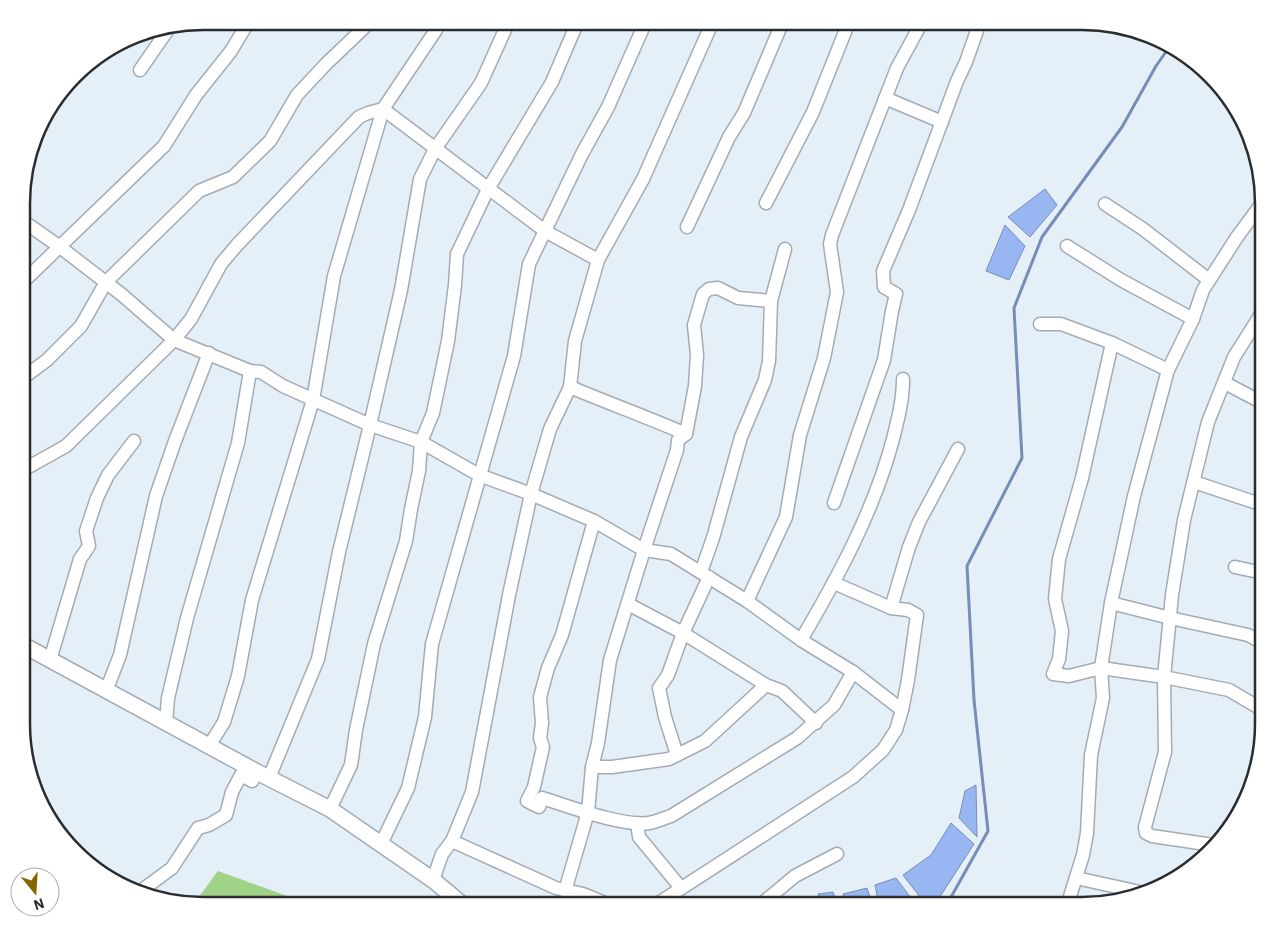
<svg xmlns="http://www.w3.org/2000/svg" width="1285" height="927" font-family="'IBM Plex Sans',sans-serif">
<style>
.green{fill:#a0d288}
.water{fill:#98b6f1;stroke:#778db7}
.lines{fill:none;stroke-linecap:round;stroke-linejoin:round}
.stream{stroke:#778db7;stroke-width:3}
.minor-casing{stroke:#a3acb5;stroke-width:15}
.major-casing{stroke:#a3acb5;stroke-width:18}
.minor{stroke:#fff;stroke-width:12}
.major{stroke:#fff;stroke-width:15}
.rim{fill:none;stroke:#292d30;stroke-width:2.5}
</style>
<rect width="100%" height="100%" fill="#e5eff8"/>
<path class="green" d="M218,871L312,905H193Z"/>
<g class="water">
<path d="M1045,189L1057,205L1030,237L1008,217Z"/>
<path d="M1005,225L1025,246L1009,280L986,271Z"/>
<path d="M976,785L977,837L959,818L965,791Z"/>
<path d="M951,823L974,844L934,906H927L903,875L931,855Z"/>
<path d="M896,878L917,906H879L875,885Z"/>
<path d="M867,888L873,906H845L843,894Z"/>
<path d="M833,892L838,906H821L818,894Z"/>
</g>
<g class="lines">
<path class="stream" d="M946,906L988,831L974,700L967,566L1022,458L1014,308L1042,237L1122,127L1156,66L1170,46"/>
<g class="minor-casing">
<g id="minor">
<path d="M140,70L169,28"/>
<path d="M885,98L942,122"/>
<path d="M766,203L813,112L849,22"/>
<path d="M1105,204L1143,229L1209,280"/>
<path d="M23,221L60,247L121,294L174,340L250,371L261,372L283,386L370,425L421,442L479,475L531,494L594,521L644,550L671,554L747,601L801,640L853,672L902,710"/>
<path d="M687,227L729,137L744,113L783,21"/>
<path d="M1067,246L1121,280L1193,319"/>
<path d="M23,282L164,146L196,95L231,51L249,21"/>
<path d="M1040,324H1061L1112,343L1168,370"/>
<path d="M1112,343L1082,478L1059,559L1055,599L1062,631L1059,659L1053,674L1069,676L1101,668L1164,677L1229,690L1263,710"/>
<path d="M23,378L47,360L81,326L106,282L199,191L233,177L270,141L297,95L326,64L371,21"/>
<path d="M1225,383L1263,403"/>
<path d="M570,387C608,403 647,417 686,434"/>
<path d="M23,470L66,446L174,340L191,319L221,264L237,245L359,117L368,113L383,109L545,231L598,260"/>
<path d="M1194,482L1263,505"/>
<path d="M834,503L884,360L892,311L896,294L884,287L883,271L909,210L957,81L966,62L980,22"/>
<path d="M594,521L562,635L548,668L540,697L542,723L540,738L543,747L534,787L527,801L539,807L542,798C568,806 623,827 649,823C656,822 664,818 671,816L797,738L834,705L853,672"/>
<path d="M1235,567L1263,573"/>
<path d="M701,572L713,538L741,437L765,380L769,361L771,301L785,249"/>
<path d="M747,601L786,517L800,435L824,358L837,292L830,244L832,235L897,68L922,22"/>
<path d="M1111,603L1170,618L1248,635L1263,643"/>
<path d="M628,604L683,633L766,685L782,691L816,723"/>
<path d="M891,608L909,547L919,522L958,449"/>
<path d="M801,640C838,577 874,511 893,439C898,419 903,400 903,379"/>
<path d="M50,660L80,559L89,546L86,531L97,498L108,475L134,441"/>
<path d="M106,691L120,655L156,496L175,441L209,353"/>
<path d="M166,723L168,698L187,618L238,443L250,371"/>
<path d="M209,746L224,722L238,676L252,600L313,400L334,276L383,109L436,30L440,21"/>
<path d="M677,755L665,717L659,688L668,675L683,633L709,577"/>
<path d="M592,767H612L669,759L705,741L766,685"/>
<path d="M269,778L318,659L339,552L370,425L401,290L420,179L435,149L481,83L509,21"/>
<path d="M330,809L351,765L356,730L374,644L406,541L411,509L419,471L421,442L433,413L448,341L455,285L457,254L488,189L552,82L578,21"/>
<path d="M637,823L639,837L681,888"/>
<path d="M452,841L556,888L583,894L612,906"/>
<path d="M381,844L408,788L425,717L432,644L514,356L529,264L582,154L608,107L646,21"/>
<path d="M1213,845L1152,836L1146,833L1145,827L1165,752L1164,677L1172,595L1184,520L1208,422L1234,357L1263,311"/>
<path d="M1076,878L1140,892"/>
<path d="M433,880L442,854L452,841L472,792L509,595L531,494L550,429L570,387L575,341L598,260L643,179L713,21"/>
<path d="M565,891L588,812L592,767L598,743L610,660L644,550L677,450L678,440L686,434L695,386L697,355L694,325L703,294L709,289L718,288L738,298L771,301"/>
<path d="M138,893L172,868L198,828L209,825L226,815L232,792L241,775L252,781L257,772"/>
<path d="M654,906L853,777L883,750L896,730L902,710L908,680L917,615L908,610L891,608L834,583"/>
<path d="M759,906L795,876L837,854"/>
<path d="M1067,906L1083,855L1087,833L1091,755L1103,698L1101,668L1111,603L1134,496L1168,370L1193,319L1203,290L1237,237L1263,202"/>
</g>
</g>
<g class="major-casing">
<path id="major" d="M23,645L257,772L330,809L433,880L463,905"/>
</g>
<use href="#minor" class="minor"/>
<use href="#major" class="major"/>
</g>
<path d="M0 0H1285V927H0ZM203 30H1082A173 173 0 0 1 1255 203V724A173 173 0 0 1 1082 897H203A173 173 0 0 1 30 724V203A173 173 0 0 1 203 30Z" fill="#fff" fill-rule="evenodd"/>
<path class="rim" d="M203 30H1082A173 173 0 0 1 1255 203V724A173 173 0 0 1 1082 897H203A173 173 0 0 1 30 724V203A173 173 0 0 1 203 30Z"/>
<g transform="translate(35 892) rotate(162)"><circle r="24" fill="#ffffff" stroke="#a9abac"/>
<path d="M0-4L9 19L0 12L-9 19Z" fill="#846600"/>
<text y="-8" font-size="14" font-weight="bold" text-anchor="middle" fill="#292d30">N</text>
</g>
</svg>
